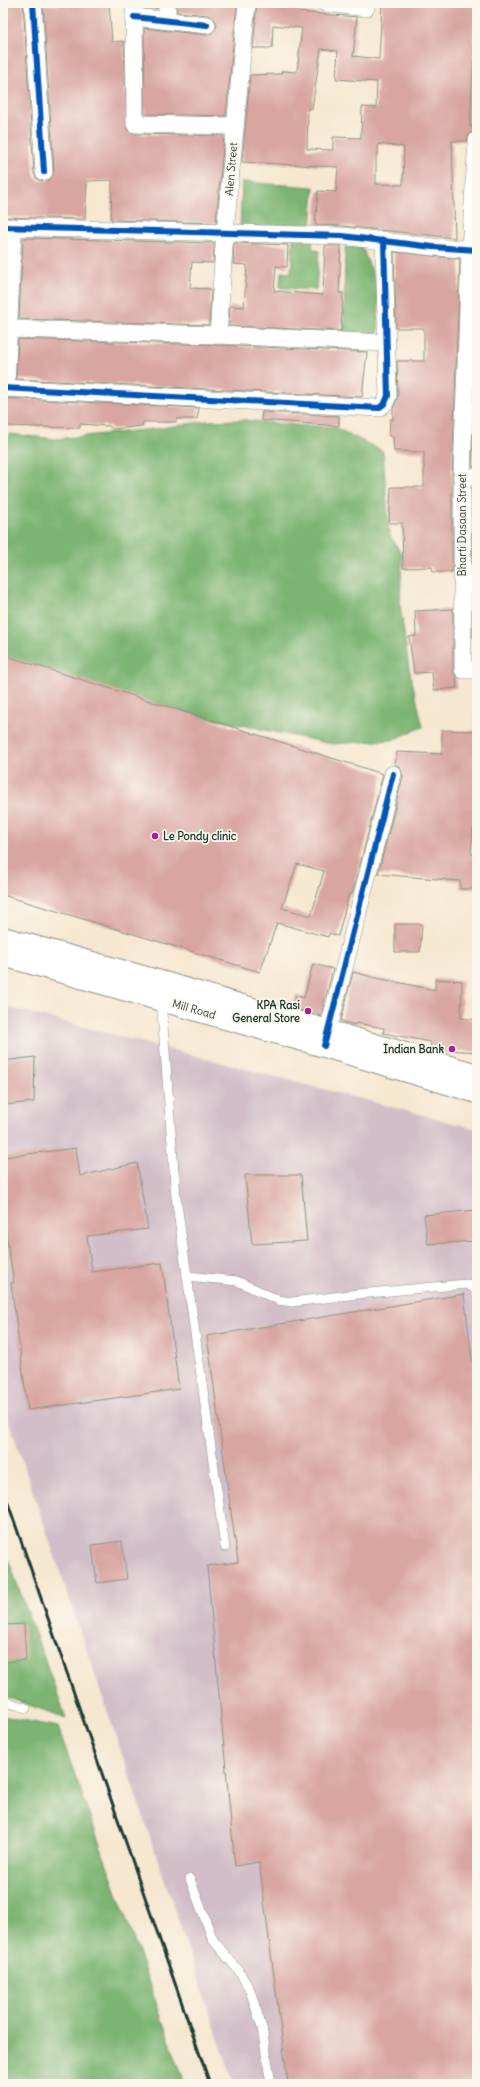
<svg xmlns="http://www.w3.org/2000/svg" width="480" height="2087" font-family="Delius,sans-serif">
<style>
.built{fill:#f7cfd4}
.industrial{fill:#d2bdc8}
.forest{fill:#7cb472;stroke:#4e7853}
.building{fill:#d8a5a0;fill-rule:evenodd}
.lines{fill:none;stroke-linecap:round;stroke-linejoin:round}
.lane-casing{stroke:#8a9282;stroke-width:10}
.street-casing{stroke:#8a9282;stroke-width:18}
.secondary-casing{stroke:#8a9282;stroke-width:24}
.lane{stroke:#fff;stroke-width:9}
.street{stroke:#fff;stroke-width:17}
.secondary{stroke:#fff;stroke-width:22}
.rail{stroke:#1f3d34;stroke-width:3}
.cycleway-casing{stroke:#fbf7ec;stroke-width:8}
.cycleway{stroke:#0057b8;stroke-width:6}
.poi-dot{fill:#b5179e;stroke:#fbf7ec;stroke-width:1.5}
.labels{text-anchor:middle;stroke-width:3.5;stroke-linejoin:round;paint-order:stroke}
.street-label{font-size:11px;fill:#1f3d34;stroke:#fbf7ec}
.poi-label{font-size:11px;font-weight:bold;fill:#1f3d34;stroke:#fbf7ec;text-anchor:end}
</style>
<rect width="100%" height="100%" fill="#fbf7ec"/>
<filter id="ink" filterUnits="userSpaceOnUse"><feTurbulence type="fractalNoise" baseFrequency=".025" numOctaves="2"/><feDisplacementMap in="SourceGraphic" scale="8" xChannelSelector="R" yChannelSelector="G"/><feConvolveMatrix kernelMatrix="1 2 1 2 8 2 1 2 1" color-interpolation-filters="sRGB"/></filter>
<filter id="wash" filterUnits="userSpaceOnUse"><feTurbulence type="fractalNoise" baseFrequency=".012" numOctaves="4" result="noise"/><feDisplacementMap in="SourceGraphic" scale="16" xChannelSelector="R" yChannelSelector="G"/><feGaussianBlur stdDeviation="0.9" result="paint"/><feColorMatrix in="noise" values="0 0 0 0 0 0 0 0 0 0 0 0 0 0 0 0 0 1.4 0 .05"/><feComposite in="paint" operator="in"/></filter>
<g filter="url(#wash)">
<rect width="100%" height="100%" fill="#f6e7d0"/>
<path class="built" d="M475,670H477V728L474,727Z"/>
<path class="industrial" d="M3,1006L477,1129V2084H234L3,1404Z"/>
<g class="forest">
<path d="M242,182L314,187L311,233L240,229Z"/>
<path d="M293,239L313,241L312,248L319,251L316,290L280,288L281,272L291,273Z"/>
<path d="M345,247H362L379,289L378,333L344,332Z"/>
<path d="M245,420L292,425L334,427L383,451L389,534L402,555L400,605L409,668L423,727L392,740L332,744L204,717L37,669L3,654V456L9,434L55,439L154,429L207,421Z"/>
<path d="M3,1545L66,1718L3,1696Z"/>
<path d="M3,1716L58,1727L185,2084H3Z"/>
</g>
<g id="blocks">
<g class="building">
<path d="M3,3H23L34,173L36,178L40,181L49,180L54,171L43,5L109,3L112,42L124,41L127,129L135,134L224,136L216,223L111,220L112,180L87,181L85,219L3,217Z"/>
<path d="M144,3H157V9L144,8Z"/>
<path d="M177,3H237L226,116L145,114L144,28L206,35L211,34L217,26L216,21L208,15L177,12Z"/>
<path d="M257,3L298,9V12L357,17L353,56L379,59L382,3H476L470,127H477V130L469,134L467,141H452L455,238L343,226L315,225L318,191L336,192L338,167L242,162L250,75L281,74L282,71L297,72L302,28L273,25L272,48H253ZM321,49L338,51L336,79L377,82L376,108L362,107L361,138L333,137V150L307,149L308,108H312ZM378,144L404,147L403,185L376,184V155H378Z"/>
<path d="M23,238L214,243L213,263L192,262L190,288L211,289L209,325L19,319Z"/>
<path d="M234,243L288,245L287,267L276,266L274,291L323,295L325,246H341L339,293H343L341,331L229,326L230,306L244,307L247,265L233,264Z"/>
<path d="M394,252L460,259L452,477V572H433L432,567L403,568L402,523H389L391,487H424V452L394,451L393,437L389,436L390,419L393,420V409L398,396L397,361H424V328H396Z"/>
<path d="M477,335V467H472Z"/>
<path d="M18,339L218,345L367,352L362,397L16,379Z"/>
<path d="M3,398L199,408L197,419H176V422H143L142,426L113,429L109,426L80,424V428L3,426Z"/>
<path d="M262,412L339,416V426L261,420Z"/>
<path d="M472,487H477V638H473Z"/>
<path d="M453,609V670L456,677L457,688L434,690L432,672L414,673L409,637L416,636L415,611Z"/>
<path d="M3,655L383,774L358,872L352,894H349L338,936L329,933L328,937L277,923L260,972L3,895ZM297,864L324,871L311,916L282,908Z"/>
<path d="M442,730L477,731V828H473L471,854H477V889H460V881L378,874L403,776L400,767L394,764L397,752L442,754Z"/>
<path d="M395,924H422L420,952H395Z"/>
<path d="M313,964L333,969L321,1016L293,1008L296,995L304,998Z"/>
<path d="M353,972L372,977L435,990V979L462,981L461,1018L477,1020V1052L434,1049L430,1048L431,1042L383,1033L384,1028L356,1023L355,1025L341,1021Z"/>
<path d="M35,1057L34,1102L3,1105V1061Z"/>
<path d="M76,1148L80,1176L137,1163L148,1229L87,1236L92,1272L162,1263L179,1389L28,1410L11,1283H14L3,1214V1157Z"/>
<path d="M245,1175H301L307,1241L252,1244Z"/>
<path d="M477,1210V1241L428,1244L424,1215Z"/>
<path d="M464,1294L477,1400V2084H288L259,1862L235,1866L207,1566L238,1562L207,1336Z"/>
<path d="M122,1541L127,1579L97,1583L92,1545Z"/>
<path d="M24,1624L26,1660L3,1662V1625Z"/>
</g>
</g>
</g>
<g filter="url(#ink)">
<use href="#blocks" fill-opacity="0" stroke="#8a9282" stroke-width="1"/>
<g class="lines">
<g class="lane-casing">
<g id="lane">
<path d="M161,999L176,1197L225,1547"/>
<path d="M187,1276L237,1281L278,1300L292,1302L358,1294L467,1284L475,1289L477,1295"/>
<path d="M3,1701L26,1708"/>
<path d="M190,1879L213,1940L239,1971L250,1990L262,2028L271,2084"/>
</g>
</g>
<g class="street-casing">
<g id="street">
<path d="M33,3L44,172"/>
<path d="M134,3L135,124L235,126"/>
<path d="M325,3L366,8"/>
<path d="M134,17L207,25"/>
<path d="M167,21V3"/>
<path d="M477,140L470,249L462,477L463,670H477"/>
<path d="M3,227L342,236L433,247L477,250"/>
<path d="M9,329L218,335L386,343"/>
<path d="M218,335L225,232L247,3"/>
<path d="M3,388L379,408L385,403L388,396L384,240"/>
<path d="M6,388L13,227"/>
<path d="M462,477H477"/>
<path d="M325,1043L393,774"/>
</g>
</g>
<g class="secondary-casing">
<g id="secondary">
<path d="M3,938L161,982L477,1075"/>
<path d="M3,955L324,1046L477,1092"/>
</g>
</g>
<use href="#lane" class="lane"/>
<use href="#street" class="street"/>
<use href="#secondary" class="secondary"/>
<path class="rail" d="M3,1489L210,2084"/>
<g class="cycleway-casing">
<g id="cycleway">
<path d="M33,3L44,172"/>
<path d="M134,17L207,25"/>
<path d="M3,227L342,236L433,247L477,250"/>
<path d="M3,388L379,408L385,403L388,396L384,240"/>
<path d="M324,1046L393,774"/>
</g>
</g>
<use href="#cycleway" class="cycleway"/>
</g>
</g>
<g class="poi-dot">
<circle cx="155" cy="836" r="4"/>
<circle cx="308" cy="1011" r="4"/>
<circle cx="452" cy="1049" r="4"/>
</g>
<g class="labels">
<g class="street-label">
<text transform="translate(231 169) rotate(-85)" y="4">Alen Street</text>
<text transform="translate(462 525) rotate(-90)" y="4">Bharti Dasaan Street</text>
<text transform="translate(194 1009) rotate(16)" y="4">Mill Road</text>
</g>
<g class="poi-label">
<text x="163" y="840" text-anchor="start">Le Pondy clinic</text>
<text x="300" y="1009">KPA Rasi<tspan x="300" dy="13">General Store</tspan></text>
<text x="444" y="1053">Indian Bank</text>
</g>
</g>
<rect width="480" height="2087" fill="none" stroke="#fbf7ec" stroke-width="16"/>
</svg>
